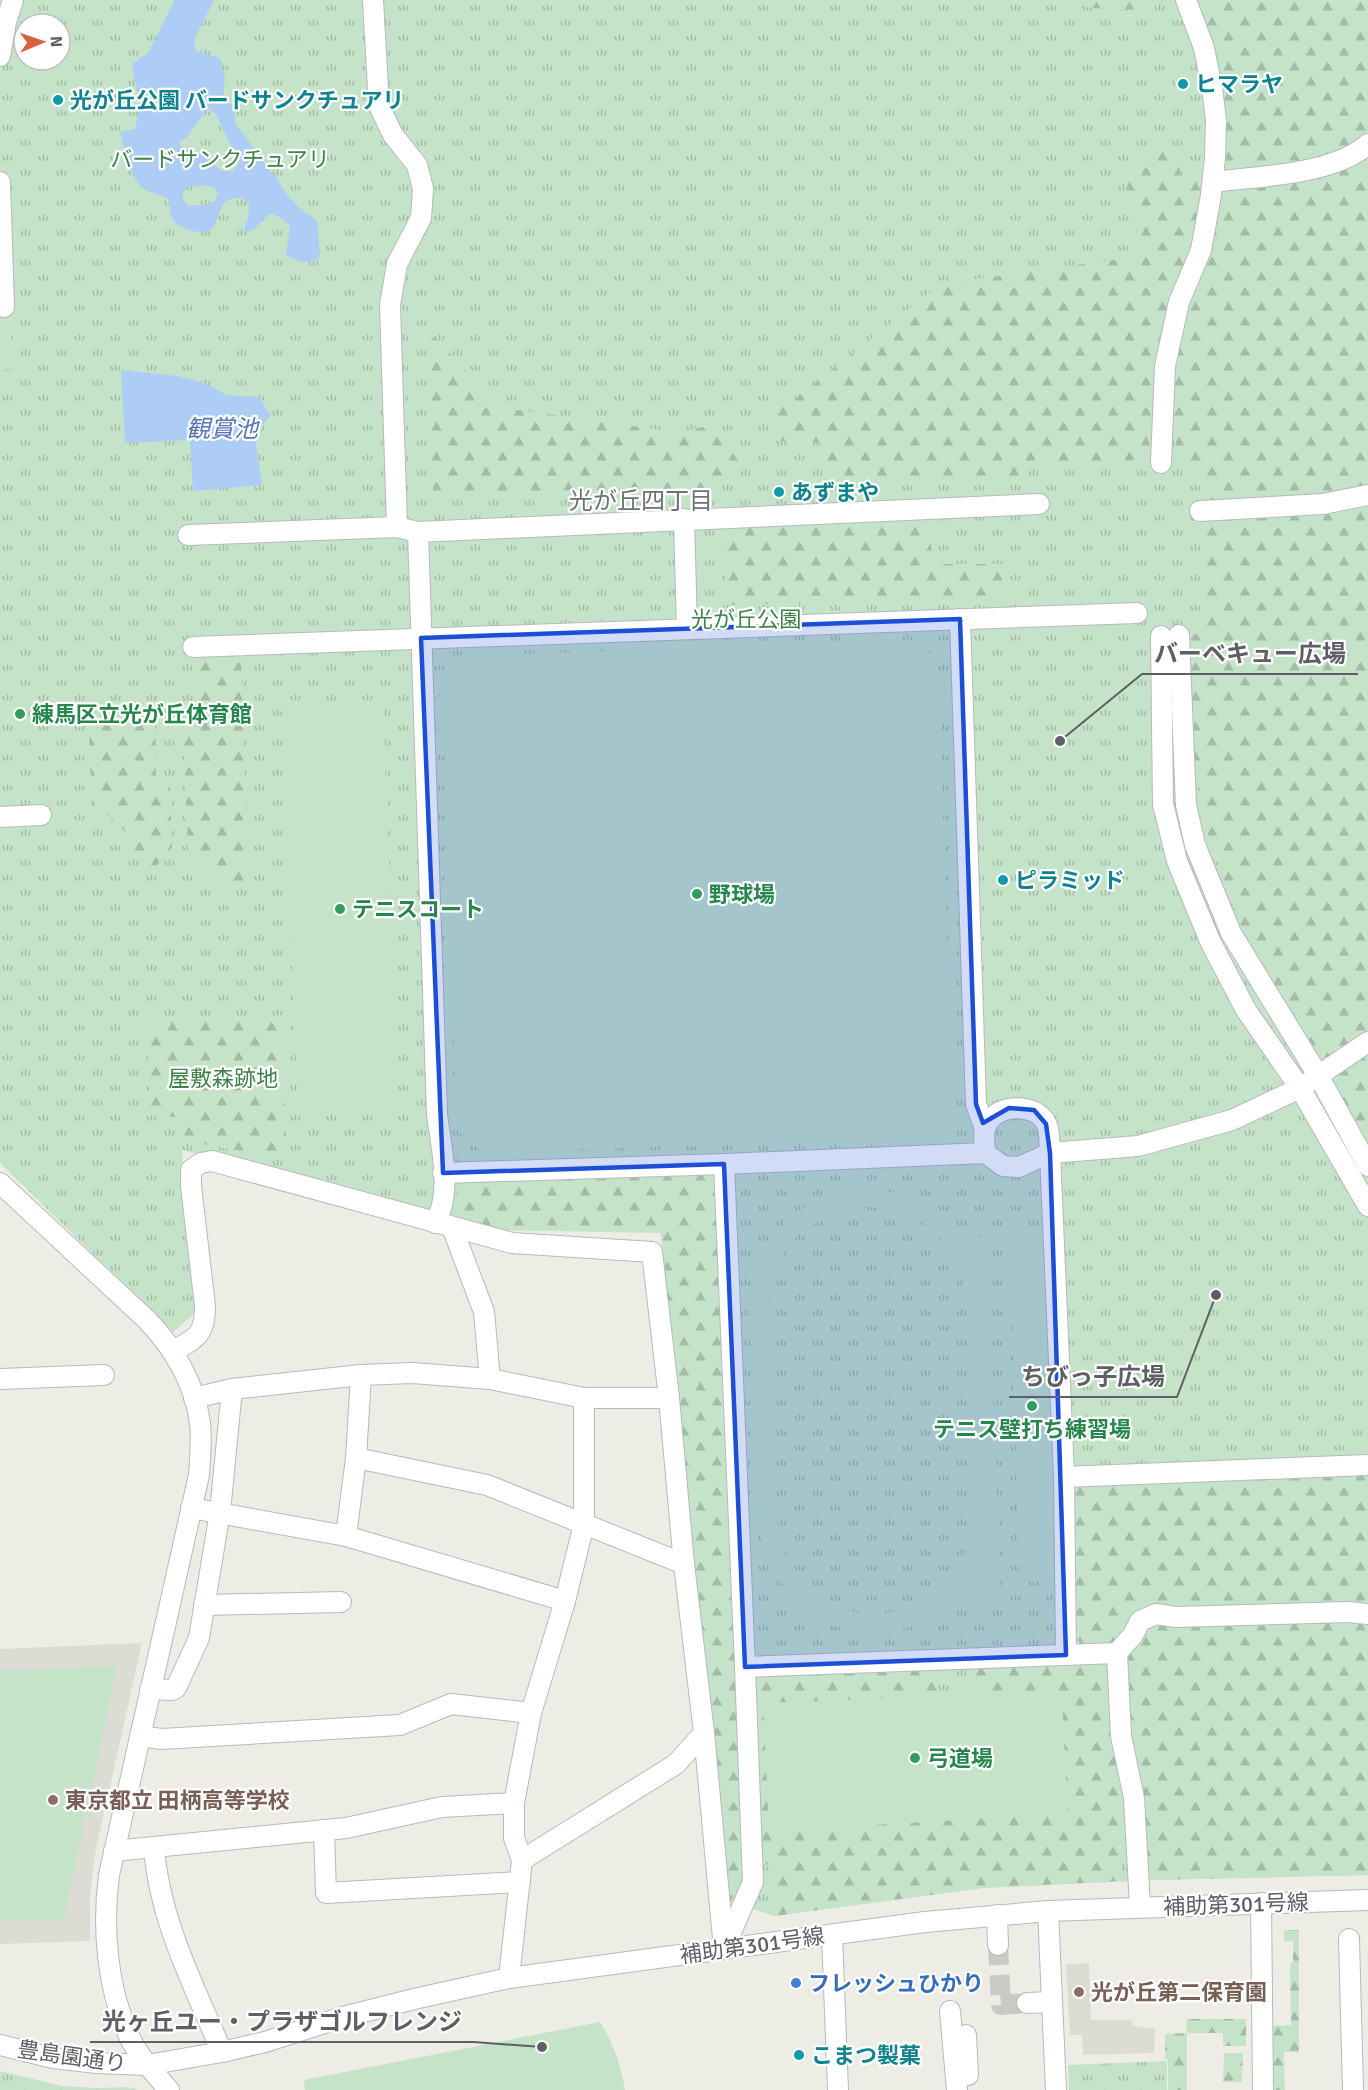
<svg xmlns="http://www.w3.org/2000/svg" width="1368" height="2090" font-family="Signika,'Noto Sans JP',sans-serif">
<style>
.education{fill:#dddcd4}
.grass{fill:url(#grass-tufts);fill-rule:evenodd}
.forest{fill:url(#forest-firs)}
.pitch{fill:#c5e3c9;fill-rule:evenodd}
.water{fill:#adccf6;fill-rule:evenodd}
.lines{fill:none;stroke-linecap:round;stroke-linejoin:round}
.minor-tunnel{stroke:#cacac5;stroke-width:20;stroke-dasharray:20 10;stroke-linecap:butt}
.minor-casing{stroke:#b8b9be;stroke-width:22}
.minor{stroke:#fff;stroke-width:20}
.marked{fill:#1d4ed8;fill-opacity:0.2;stroke:#1d4ed8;stroke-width:4.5;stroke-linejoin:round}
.culture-dot{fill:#0f9aa8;stroke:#fff;stroke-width:2}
.leisure-dot{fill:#2e9e5b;stroke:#fff;stroke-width:2}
.education-dot{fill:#8d6e63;stroke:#fff;stroke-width:2}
.shop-dot{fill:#3f7fe0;stroke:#fff;stroke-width:2}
.labels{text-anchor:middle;stroke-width:4.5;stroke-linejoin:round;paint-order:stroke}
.culture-label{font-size:22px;font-weight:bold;fill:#0d838f;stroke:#fff;text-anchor:start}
.park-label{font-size:22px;fill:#3f824b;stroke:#fff}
.leisure-label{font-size:22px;font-weight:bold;fill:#27864d;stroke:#fff;text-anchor:start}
.education-label{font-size:22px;font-weight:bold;fill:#785e54;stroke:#fff;text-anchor:start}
.street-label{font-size:22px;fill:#5d5f64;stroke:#fff}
.shop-label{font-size:22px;font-weight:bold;fill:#366cbe;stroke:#fff;text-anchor:start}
.water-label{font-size:24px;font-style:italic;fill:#5276b7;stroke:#fff}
.neighbourhood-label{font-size:24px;fill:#6e7176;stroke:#fff}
.leader{fill:none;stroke:#5d5f64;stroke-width:2}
.callout-dot{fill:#5d5f64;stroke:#fff;stroke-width:2}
.callout-label{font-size:24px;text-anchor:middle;font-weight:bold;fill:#5d5f64;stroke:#fff;stroke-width:4.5;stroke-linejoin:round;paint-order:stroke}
</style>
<defs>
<pattern id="grass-tufts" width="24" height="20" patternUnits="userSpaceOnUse" patternTransform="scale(1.5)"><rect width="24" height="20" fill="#c5e3c9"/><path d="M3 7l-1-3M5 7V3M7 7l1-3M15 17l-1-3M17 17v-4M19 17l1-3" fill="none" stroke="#a3bba7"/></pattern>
<pattern id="forest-firs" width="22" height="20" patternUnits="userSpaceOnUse" patternTransform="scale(1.5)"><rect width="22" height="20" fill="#c5e3c9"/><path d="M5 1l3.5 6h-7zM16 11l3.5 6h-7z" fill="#a3bba7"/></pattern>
</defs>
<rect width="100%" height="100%" fill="#eeede5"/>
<g class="education">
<path d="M142,1643L96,1849L90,1894V1941L0,1944V1649Z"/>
<path d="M1089,1963L1091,2020H1132L1133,2026L1155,2029L1154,2053L1083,2055L1082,2035H1070L1066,1964Z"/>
</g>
<g class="grass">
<path d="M0,0H1368V1875L1152,1880L983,1888L774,1916L727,1900L661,1232L496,1230L182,1150L197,1311L173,1332L0,1163ZM24,24H60V60H24Z"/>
<path d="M1167,2061V2090H1069L1068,2065Z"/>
<path d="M0,2071L62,2086L97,2088L128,2087L139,2090H0Z"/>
</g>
<g class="forest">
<path d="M1080,0H1168L1148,9L1111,10L1086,7Z"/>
<path d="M1194,0H1368V134C1329,167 1276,166 1228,172L1223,169Z"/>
<path d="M1166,143L1180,152V176L1205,180L1193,247L1166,318L1157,359L1148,460L1036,464L1017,477L830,478L820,443L781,441L771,406L789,404L940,284L1120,259L1140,249L1125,171L1144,150Z"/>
<path d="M1368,152V487L1330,495L1207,504L1200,470L1178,459L1170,391L1174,355L1219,197L1222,192L1228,189Z"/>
<path d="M429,333L504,408L676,432L710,426L744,467L717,488L433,493Z"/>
<path d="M1368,504V1034C1351,1045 1329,1067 1310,1053L1240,923L1208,834L1194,766L1186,636L1204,633L1199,528L1203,521L1209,518Z"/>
<path d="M930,521L932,564H1004L1005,599L726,605L722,528Z"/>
<path d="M203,654H235L241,659L248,878L246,885C215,885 207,871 188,851L182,711L195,709L193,662Z"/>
<path d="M140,707L155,710L156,783L170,784L172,847L152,871L125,846L133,839L104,811L100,805L92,806L88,709Z"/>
<path d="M281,1015L287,1160L179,1139L178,1117L151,1115L146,1022Z"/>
<path d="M1368,1051V1153L1333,1092L1334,1076Z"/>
<path d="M707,1172L718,1180L743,1871L731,1872L733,1898L727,1900L661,1233L496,1230L454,1220L458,1182Z"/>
<path d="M1368,1473V1875L1152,1880L1151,1859H1145L1128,1728L1126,1646L1083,1647L1075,1636L1071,1493L1082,1483Z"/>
<path d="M1110,1661L1126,1795L1129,1859L1121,1860V1881L983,1888L774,1916L772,1865L758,1864L750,1687L765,1673L936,1668L938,1697L763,1703L1067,1814L1062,1691L975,1695L973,1667Z"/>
<path d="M1284,1930H1299V2052H1284L1285,2090H1271L1269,2026L1291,2025L1290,1963L1293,1962V1941H1284Z"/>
<path d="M1187,2019H1246V2046H1223V2033H1187V2090H1168V2060L1165,2059V2034L1186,2033Z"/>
<path d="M1224,2053H1243L1242,2082H1223Z"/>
</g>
<g class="pitch">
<path d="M0,320H10L13,369L0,370Z"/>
<path d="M863,634H896V641L917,640L937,660L938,681H949L950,712L940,713L951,1059H962L963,1092L952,1093V1115L930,1138H914V1143L884,1144L883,1139L534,1151V1158L501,1159L500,1152H482L457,1130L456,1110H448L447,1080H455L444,730L436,729L435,697L442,696V676L462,655L483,654V647L517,646V654L863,643Z"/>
<path d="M383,706L398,1108L298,1111L282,710Z"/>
<path d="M864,1188L910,1195L940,1211L965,1237L987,1236L1001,1600L959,1602L932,1618L905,1628L870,1633L831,1625L799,1605L771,1571L758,1527L749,1319L752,1279L768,1242L791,1215L823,1197ZM862,1206L905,1211L932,1229L957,1260L967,1301L974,1530L963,1560L946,1586L927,1599L900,1611L869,1615L842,1609L811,1590L788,1564L778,1532L767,1311L770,1283L780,1258L800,1233L827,1215Z"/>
<path d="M1043,1231L1057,1581L1020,1582L1009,1232Z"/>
<path d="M117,1666L64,1919L0,1920V1670Z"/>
<path d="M1062,1691L1067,1814L769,1831L763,1703Z"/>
<path d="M600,2022C613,2043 621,2065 625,2090H305L304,2080Z"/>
</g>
<g class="water">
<path d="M175,0H214L194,40L196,51L220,58L225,78L223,97L235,108V123L271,172C278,177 278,181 282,187C291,202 303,212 317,221L320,255L316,261L300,262L286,255L290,226C263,200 267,225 247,233L244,229L248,217L249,205L243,198C212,194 224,227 207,231C196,234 175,228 171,216C168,210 172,204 167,199C161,194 152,194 146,190C130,180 124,149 120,132L135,129L140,107L132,64L149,52ZM210,109L217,115L222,128L236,155L238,163L234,171C210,176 211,144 191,156L186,148L182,147L179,142L182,139H186L206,110ZM207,185L216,189L218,194L214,202L206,205L188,206L183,199V191L188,187Z"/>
<path d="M121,370L177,376L205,383L226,395L258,397L271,415L257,431L256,444L262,485L193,491L190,440L125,443Z"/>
</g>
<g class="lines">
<path class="minor-tunnel" d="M998,1945L1001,2005L1027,2003"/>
<g class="minor-casing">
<g id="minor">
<path d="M373,0L379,106L393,135L417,165L423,189L421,218L397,264L390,305L397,527"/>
<path d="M0,56L6,22L13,0"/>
<path d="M0,182L4,307"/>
<path d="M1213,182C1259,176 1334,175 1368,144"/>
<path d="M1161,463L1165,366L1179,302L1201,250L1211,195L1215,158L1216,120L1212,88L1204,48L1186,0"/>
<path d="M1200,511L1323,504L1368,495"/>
<path d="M684,519L687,629"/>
<path d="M418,532L437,1114C441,1148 453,1192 435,1223"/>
<path d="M188,535L397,527L418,532L1039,504"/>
<path d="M960,619L976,1104L985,1129"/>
<path d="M1179,635L1186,805L1195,845L1231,933L1319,1077L1368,1166"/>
<path d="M1161,636L1163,804L1177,861L1210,941L1246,1010L1300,1088L1368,1206"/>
<path d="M193,647L1137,613"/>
<path d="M0,817L41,815"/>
<path d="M724,1164L745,1667L1117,1653L1121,1736L1134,1798L1140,1906"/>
<path d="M443,1173L724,1164L985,1153L1003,1166L1019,1167L1050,1153C1049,1145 1050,1132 1047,1125C1037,1101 992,1103 985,1129C983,1136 985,1146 985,1153"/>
<path d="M0,1183L147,1320C174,1348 195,1384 200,1423C202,1440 200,1458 199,1475L109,1875C102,1928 107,1989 130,2038C139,2057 155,2074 169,2090"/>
<path d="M452,1227L484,1312L490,1379"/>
<path d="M173,1351C197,1338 205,1335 205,1306L191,1186V1170L201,1163L212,1161L512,1243L652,1252L669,1398L684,1564L704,1733L724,1949"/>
<path d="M0,1379L104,1375"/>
<path d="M194,1398L232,1389L361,1375L412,1373L490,1379L584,1398H669"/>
<path d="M356,1458L487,1485L684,1564"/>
<path d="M1064,1477L1368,1465"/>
<path d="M191,1508L346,1536L565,1601"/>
<path d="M346,1536L356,1458L361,1375"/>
<path d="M204,1605L341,1602"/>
<path d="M1117,1653L1133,1635L1140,1621L1156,1614L1176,1617L1348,1612L1368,1614"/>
<path d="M1066,1655L1064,1477L1050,1153L1138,1146L1232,1120L1300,1088L1368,1042"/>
<path d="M150,1689L172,1690L176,1688L199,1638L220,1512L232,1389"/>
<path d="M140,1736L161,1739L400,1725L451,1704L531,1713"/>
<path d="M324,1830L326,1893L520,1882"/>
<path d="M154,1847C159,1919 194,1986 222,2052"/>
<path d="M114,1851L346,1828L442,1807L514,1803"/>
<path d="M522,1860L676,1764L704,1733"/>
<path d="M1261,1903L1263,2090"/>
<path d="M1048,1911L1056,2090"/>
<path d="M997,1915L998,1945"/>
<path d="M832,1935L838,2090"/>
<path d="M1349,1939L1353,2090"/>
<path d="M725,1946L753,1882L745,1667"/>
<path d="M509,1978L522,1860L514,1838V1803L531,1713L565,1601L584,1524V1398"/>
<path d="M1027,2003L1052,2002"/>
<path d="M950,2011L957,2090"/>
<path d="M966,2035L968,2075"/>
<path d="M0,2045L53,2058L97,2063L147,2065L222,2052L265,2042L343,2017L414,1999L509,1978L724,1949L925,1922L1048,1911L1368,1900"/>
</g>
</g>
<use href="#minor" class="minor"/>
</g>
<path class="marked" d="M960,619L976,1104L983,1123L1009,1108L1034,1110L1046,1124L1050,1153L1066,1655L745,1667L724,1164L443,1173L421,638Z"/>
<g class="culture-dot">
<circle cx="1183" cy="84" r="6"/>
<circle cx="58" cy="100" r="6"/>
<circle cx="779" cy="492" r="6"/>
<circle cx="1003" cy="880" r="6"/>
<circle cx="799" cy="2055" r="6"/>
</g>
<g class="leisure-dot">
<circle cx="20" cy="714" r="6"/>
<circle cx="697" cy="894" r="6"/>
<circle cx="340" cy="909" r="6"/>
<circle cx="1032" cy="1406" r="6"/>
<circle cx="915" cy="1758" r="6"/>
</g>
<g class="education-dot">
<circle cx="53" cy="1800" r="6"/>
<circle cx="1079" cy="1992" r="6"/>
</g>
<circle class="shop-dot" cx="796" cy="1983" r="6"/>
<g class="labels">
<g class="culture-label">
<text x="1195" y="92">ヒマラヤ</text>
<text x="70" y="108">光が丘公園 バードサンクチュアリ</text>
<text x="791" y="500">あずまや</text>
<text x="1015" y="888">ピラミッド</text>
<text x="811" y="2063">こまつ製菓</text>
</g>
<g class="park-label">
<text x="220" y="167">バードサンクチュアリ</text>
<text x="746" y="627">光が丘公園</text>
<text x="223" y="1086">屋敷森跡地</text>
</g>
<g class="leisure-label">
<text x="32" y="722">練馬区立光が丘体育館</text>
<text x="709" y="902">野球場</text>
<text x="352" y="917">テニスコート</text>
<text x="1032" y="1437" text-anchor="middle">テニス壁打ち練習場</text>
<text x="927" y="1766">弓道場</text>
</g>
<g class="education-label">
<text x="65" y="1808">東京都立 田柄高等学校</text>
<text x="1091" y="2000">光が丘第二保育園</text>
</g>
<g class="street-label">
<text transform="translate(1236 1904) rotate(-2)" y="8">補助第301号線</text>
<text transform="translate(752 1945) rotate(-8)" y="8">補助第301号線</text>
<text transform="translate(72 2056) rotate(8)" y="8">豊島園通り</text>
</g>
<g class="shop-label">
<text x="808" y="1991">フレッシュひかり</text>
</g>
<g class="water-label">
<text x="222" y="437">観賞池</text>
</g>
<g class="neighbourhood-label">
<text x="641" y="509">光が丘四丁目</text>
</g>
</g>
<path class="leader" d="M1060 741L1142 674H1358M1216 1295L1177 1397H1009M542 2047L474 2042H90"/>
<g class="callout-dot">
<circle cx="1060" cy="741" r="6"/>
<circle cx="1216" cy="1295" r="6"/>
<circle cx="542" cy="2047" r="6"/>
</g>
<g class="callout-label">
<text x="1250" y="662">バーベキュー広場</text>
<text x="1093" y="1385">ちびっ子広場</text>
<text x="282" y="2030">光ヶ丘ユー・プラザゴルフレンジ</text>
</g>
<g transform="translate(42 42) rotate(88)"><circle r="28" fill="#ffffff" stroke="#bebfc1" stroke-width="1.5"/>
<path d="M0-4.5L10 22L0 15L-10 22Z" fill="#d76242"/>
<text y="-9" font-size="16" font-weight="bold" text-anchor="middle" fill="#5d5f64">N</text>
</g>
</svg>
